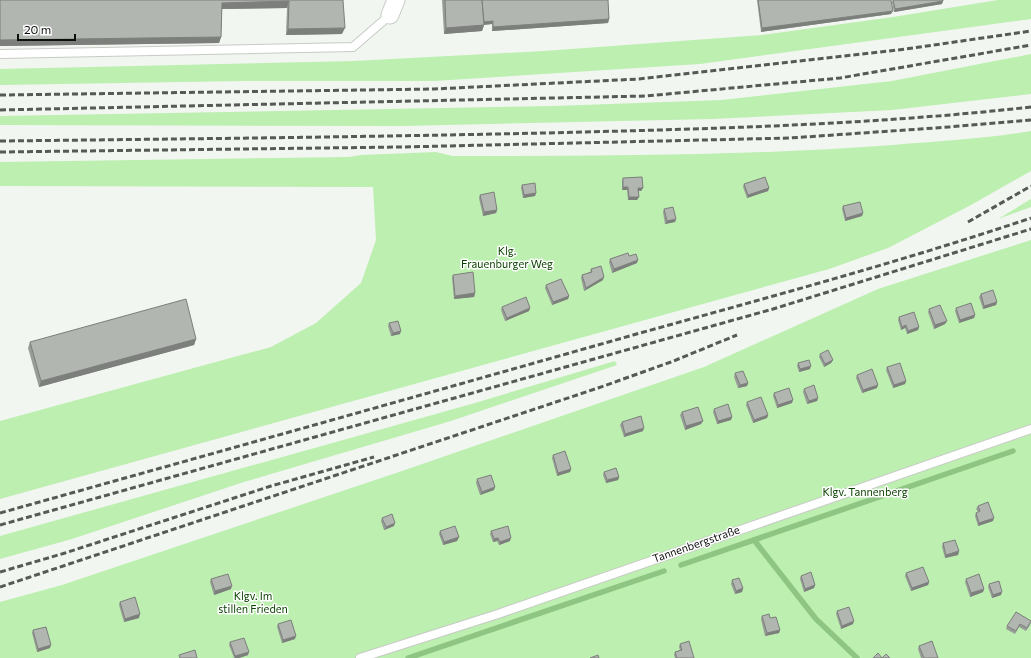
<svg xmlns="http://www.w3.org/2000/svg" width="1031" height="658" font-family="Commissioner,sans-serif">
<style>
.green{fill:#bcefb0}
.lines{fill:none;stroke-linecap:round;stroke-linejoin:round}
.stream{stroke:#8ec582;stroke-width:5.5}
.lane-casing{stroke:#c7cbc5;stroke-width:10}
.street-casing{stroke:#c7cbc5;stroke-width:19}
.lane{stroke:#fff;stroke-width:8}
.street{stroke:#fff;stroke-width:17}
.rail{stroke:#565956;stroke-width:3;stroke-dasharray:6 3;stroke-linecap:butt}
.wall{fill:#989d97}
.shaded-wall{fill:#7c7f7b}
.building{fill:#b1b6b0;stroke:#7c7f7b}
.labels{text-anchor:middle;stroke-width:3;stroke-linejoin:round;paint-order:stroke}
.park-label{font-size:11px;fill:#0b4300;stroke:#fff}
.street-label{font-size:11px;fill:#0d0f0d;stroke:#fff}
</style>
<rect width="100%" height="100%" fill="#f1f6f0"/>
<g class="green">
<path d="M998,0H1031V19L700,64L434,81H244L0,85V69L354,61L544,51L762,35L893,17Z"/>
<path d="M1031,54V94L892,110L712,119L403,126L0,125V116L554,106L722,100L892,81Z"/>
<path d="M1031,131V171L971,205L888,248L829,269L0,499V421L271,347L316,323L361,283L376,240L373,187L0,186V162L349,157L361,155L436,152L452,156C599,156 746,156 893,145C939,141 985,139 1031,131Z"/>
<path d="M1031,199V207L998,219Z"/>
<path d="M1031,240V658H0V602L62,585L402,471L704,367L878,289Z"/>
<path d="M615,361L617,365L451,421L244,482L72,539L0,559V536L475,403Z"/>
</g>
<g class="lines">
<g class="stream">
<path d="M754,540L816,619L857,658"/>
<path d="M681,565L1013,451"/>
<path d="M408,658L664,571"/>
</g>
<g class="lane-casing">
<g id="lane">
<path d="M0,54L353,47L390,15"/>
<path d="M360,658L498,614L1031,429"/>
</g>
</g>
<g class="street-casing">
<path id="street" d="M390,15L396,0"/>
</g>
<use href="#lane" class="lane"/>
<use href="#street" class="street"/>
<g class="rail">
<path d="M0,95L434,89L639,79L906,49L1031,31"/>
<path d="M0,110L646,96L840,78L1031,45"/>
<path d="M0,141C181,139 363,137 544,133C707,129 870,125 1031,107"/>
<path d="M0,152L403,147L790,138L949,127L1031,120"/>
<path d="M968,222L1031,186"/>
<path d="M0,513C211,454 422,395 633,335C766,298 900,262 1031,218"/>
<path d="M0,525L773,309L1031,229"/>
<path d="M0,572L65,553L271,486L374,457"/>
<path d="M0,587L598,388L671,362L737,335"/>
</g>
</g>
<g class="wall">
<path d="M0,0H343L342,34L286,35L287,8L222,9L221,37L219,43L0,46Z"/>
<path d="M442,0H608L609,19L608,23L492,31V24L484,25L482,31L444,34Z"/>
<path d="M757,0H891V14L761,32Z"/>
<path d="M893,0H943L942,4L894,12L892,2Z"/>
<path d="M623,178L643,188L641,191H638L639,197L637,200H628L627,190H622V181Z"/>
<path d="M744,184L769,188L768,191L747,198L743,187Z"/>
<path d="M522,185L536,193L535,196L523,198L521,188Z"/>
<path d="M480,195L497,210L496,213L483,216L479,198Z"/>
<path d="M843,206L863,213L862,216L845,221L842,209Z"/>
<path d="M664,209L676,219L675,222L665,224L663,212Z"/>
<path d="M629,256L637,263L612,273L609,262L610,259Z"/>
<path d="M591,269L603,280L584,291L581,278L582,275L590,272Z"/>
<path d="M453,275L475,293L474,297L454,299L452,278Z"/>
<path d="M546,285L569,296L568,299L552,305L545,288Z"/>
<path d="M981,294L997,302L996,305L983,309L979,297Z"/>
<path d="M502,307L530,308L529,311L505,321L501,310Z"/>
<path d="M956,308L975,315L974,318L959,323L955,311Z"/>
<path d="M929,309L945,324L934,329L928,312Z"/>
<path d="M899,317L919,327L918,330L907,334L905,328L901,330L898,320Z"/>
<path d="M389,323L400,334L391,336L388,326Z"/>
<path d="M196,339L194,345L39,387L28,348L30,342Z"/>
<path d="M820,354L833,360L831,363L824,367L819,357Z"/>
<path d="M798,363L810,369L799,372L797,366Z"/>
<path d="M887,367L906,381L905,384L893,388L886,370Z"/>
<path d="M735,373L748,383L747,386L738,388L734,377Z"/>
<path d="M857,375L877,388L862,393L856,378Z"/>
<path d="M804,389L818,398L817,401L807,404L803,392Z"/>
<path d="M774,393L792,403L777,408L773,396Z"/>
<path d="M747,402L768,415L767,418L753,423L746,405Z"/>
<path d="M714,409L732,417L731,420L717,424L713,412Z"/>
<path d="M682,412L701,424L685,430L680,415Z"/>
<path d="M622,422L643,431L624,437L620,425Z"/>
<path d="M553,455L571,469L570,472L557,476L552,458Z"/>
<path d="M604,472L619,477L618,480L606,483L603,475Z"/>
<path d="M477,479L494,490L480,495L476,483Z"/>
<path d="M978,506L993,521L978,526L975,516L976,513L978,512L976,509Z"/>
<path d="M382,518L394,526L384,530L381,521Z"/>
<path d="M440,531L459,537L457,541L443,545L439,534Z"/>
<path d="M491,531L510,541L499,545L497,541L493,542L490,534Z"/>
<path d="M943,543L959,551L958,555L945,558L942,547Z"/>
<path d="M906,573L929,582L928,585L911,591L905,576Z"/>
<path d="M801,576L815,585L814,588L804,592L800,579Z"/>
<path d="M211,579L231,589L214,595L210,582Z"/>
<path d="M966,579L984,589L983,592L970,597L965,582Z"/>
<path d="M732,580L743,588L742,592L735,594L731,584Z"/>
<path d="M989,584L1001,595L992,598L988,587Z"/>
<path d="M120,602L139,618L124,622L119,605Z"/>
<path d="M837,611L853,624L841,629L836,614Z"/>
<path d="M762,616L780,630L779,633L765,636L761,619Z"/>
<path d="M1031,621L1030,625L1026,631L1019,627L1015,634L1006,629L1007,626Z"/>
<path d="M278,624L295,639L282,643L277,627Z"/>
<path d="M33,630L50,648L37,652L32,633Z"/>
<path d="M230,642L248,655L239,658H234L229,645Z"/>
<path d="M680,644L694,658H675L674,655L675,652L680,650L679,647Z"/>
<path d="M919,646L938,658H921L918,649Z"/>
</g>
<g class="shaded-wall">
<path d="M289,1L287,8L220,9L222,3Z"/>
<path d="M943,1L942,4L894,12L895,9Z"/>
<path d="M893,11L891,14L761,32L762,28Z"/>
<path d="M609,19L608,23L492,31L493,27Z"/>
<path d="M493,21L492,24L481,25L483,22Z"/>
<path d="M484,25L482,31L444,34L446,28Z"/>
<path d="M345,28L342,34L286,35L288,29Z"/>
<path d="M221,37L219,43L0,46V40Z"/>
<path d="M623,187H628L627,190H622Z"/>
<path d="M638,188H643L641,191H637Z"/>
<path d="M769,188L768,191L747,198L748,195Z"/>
<path d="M536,193L535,196L523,198L524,195Z"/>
<path d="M629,197H639L637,200H628Z"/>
<path d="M497,210L496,213L483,216L484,212Z"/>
<path d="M863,213L862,216L845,221L846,218Z"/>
<path d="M676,219L675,222L665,224L667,221Z"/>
<path d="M638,260L637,263L612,273L614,269Z"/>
<path d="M604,277L603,280L584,291L586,288Z"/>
<path d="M475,293L474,297L454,299L455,296Z"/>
<path d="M569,296L568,299L552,305L553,302Z"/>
<path d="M997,302L996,305L983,309L984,306Z"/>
<path d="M530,308L529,311L505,321L507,318Z"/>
<path d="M975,315L974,318L959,323L960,320Z"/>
<path d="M947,321L945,324L934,329L935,325Z"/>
<path d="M906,325L905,328L901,330L902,327Z"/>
<path d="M919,327L918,330L907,334L908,331Z"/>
<path d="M401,331L400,334L391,336L393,333Z"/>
<path d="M196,339L194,345L39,387L41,381Z"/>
<path d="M833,360L831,363L824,367L825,364Z"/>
<path d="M811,366L810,369L799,372L800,369Z"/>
<path d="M906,381L905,384L893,388L894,385Z"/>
<path d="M748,383L747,386L738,388L740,385Z"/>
<path d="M878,385L877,388L862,393L863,390Z"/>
<path d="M818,398L817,401L807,404L809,401Z"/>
<path d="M793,400L792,403L777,408L778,405Z"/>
<path d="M768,415L767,418L753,423L754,420Z"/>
<path d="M732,417L731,420L717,424L718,421Z"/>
<path d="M703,421L701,424L685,430L686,426Z"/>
<path d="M644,428L643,431L624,437L625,434Z"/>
<path d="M571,469L570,472L557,476L558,473Z"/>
<path d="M619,477L618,480L606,483L607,480Z"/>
<path d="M495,487L494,490L480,495L482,492Z"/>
<path d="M994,518L993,521L978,526L979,523Z"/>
<path d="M395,523L394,526L384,530L386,527Z"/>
<path d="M459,537L457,541L443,545L444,542Z"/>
<path d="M498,538L497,541L493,542L494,539Z"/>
<path d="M511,538L510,541L499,545L500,542Z"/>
<path d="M959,551L958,555L945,558L946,555Z"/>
<path d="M929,582L928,585L911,591L912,588Z"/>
<path d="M815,585L814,588L804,592L805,589Z"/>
<path d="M232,586L231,589L214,595L215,591Z"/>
<path d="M743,588L742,592L735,594L736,591Z"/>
<path d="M984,589L983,592L970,597L971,593Z"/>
<path d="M1002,592L1001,595L992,598L993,595Z"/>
<path d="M140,614L139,618L124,622L125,619Z"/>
<path d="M854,621L853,624L841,629L842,626Z"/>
<path d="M780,630L779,633L765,636L767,633Z"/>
<path d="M296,636L295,639L282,643L283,640Z"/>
<path d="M51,645L50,648L37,652L38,649Z"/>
<path d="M249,652L248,655L239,658H235V656Z"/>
</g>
<g class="building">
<path d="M0,0H343L345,28L288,29L289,1L222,3L221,37L0,40Z"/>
<path d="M445,0H482L484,25L446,28Z"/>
<path d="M482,0H608L609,19L493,27V21L484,22Z"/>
<path d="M758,0H891L893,11L762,28Z"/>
<path d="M893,0H943V1L895,9Z"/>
<path d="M642,177L643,188H638L639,197H629L628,187H623V178Z"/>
<path d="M765,177L769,188L748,195L744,184Z"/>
<path d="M535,183L536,193L524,195L522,185Z"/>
<path d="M494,192L497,210L484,212L480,195Z"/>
<path d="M860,202L863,213L846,218L843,206Z"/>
<path d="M673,207L676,219L667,221L664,209Z"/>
<path d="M628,253L629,256L636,254L638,260L614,269L610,259Z"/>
<path d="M601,266L604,277L586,288L582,275L592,272L591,269Z"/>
<path d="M473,272L475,293L455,296L453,275Z"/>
<path d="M561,279L569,296L553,302L546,285Z"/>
<path d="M993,290L997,302L984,306L981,294Z"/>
<path d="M526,297L530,308L507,318L502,307Z"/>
<path d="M186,299L196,339L41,381L30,342Z"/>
<path d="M971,303L975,315L960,320L956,308Z"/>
<path d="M940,305L947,321L935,325L929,309Z"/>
<path d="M914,312L919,327L908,331L906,325L902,327L899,317Z"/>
<path d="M398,321L401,331L393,333L389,323Z"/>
<path d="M828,350L833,360L825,364L820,354Z"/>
<path d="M809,360L811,366L800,369L798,363Z"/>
<path d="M900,363L906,381L894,385L887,367Z"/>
<path d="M872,369L878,385L863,390L857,375Z"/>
<path d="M743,371L748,383L740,385L735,373Z"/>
<path d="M814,385L818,398L809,401L804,389Z"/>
<path d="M789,388L793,400L778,405L774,393Z"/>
<path d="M761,397L768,415L754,420L747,402Z"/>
<path d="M728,404L732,417L718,421L714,409Z"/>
<path d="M698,407L703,421L686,426L682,412Z"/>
<path d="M641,416L644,428L625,434L622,422Z"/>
<path d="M565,451L571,469L558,473L553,455Z"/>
<path d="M616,468L619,477L607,480L604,472Z"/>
<path d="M491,475L495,487L482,492L477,479Z"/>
<path d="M988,502L994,518L979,523L976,513L980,511L978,506Z"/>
<path d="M392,514L395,523L386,527L382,518Z"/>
<path d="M455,526L459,537L444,542L440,531Z"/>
<path d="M508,526L511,538L500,542L498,538L494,539L491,531Z"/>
<path d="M955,540L959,551L946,555L943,543Z"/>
<path d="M923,567L929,582L912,588L906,573Z"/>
<path d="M811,572L815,585L805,589L801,576Z"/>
<path d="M228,574L232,586L215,591L211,579Z"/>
<path d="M979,574L984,589L971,593L966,579Z"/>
<path d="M739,578L743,588L736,591L732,580Z"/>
<path d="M999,581L1002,592L993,595L989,584Z"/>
<path d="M135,597L140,614L125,619L120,602Z"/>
<path d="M849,607L854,621L842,626L837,611Z"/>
<path d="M1016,612L1031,621L1027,628L1020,624L1016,631L1007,626Z"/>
<path d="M769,614L770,618L776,617L780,630L767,633L762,616Z"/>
<path d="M291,620L296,636L283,640L278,624Z"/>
<path d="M46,627L51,645L38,649L33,630Z"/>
<path d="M244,638L249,652L235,656L230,642Z"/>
<path d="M689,641L694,658H677L675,652L682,650L680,644Z"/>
<path d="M932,641L938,658H924L919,646Z"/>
<path d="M195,650L197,658H180L179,655Z"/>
<path d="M878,653L882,658L886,654L890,658H873Z"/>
<path d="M598,655L599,658H590Z"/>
</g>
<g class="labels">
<g class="park-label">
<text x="507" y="255">Klg.<tspan x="507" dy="13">Frauenburger Weg</tspan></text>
<text x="865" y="496">Klgv. Tannenberg</text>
<text x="253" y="600">Klgv. Im<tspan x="253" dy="13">stillen Frieden</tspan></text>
</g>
<g class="street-label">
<text transform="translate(696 544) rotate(-19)" y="4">Tannenbergstraße</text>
</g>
</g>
<path d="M18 34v6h57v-6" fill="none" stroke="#0d0f0d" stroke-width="2"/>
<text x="24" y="34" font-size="12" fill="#0d0f0d" stroke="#ffffff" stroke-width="3" paint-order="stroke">20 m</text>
</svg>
